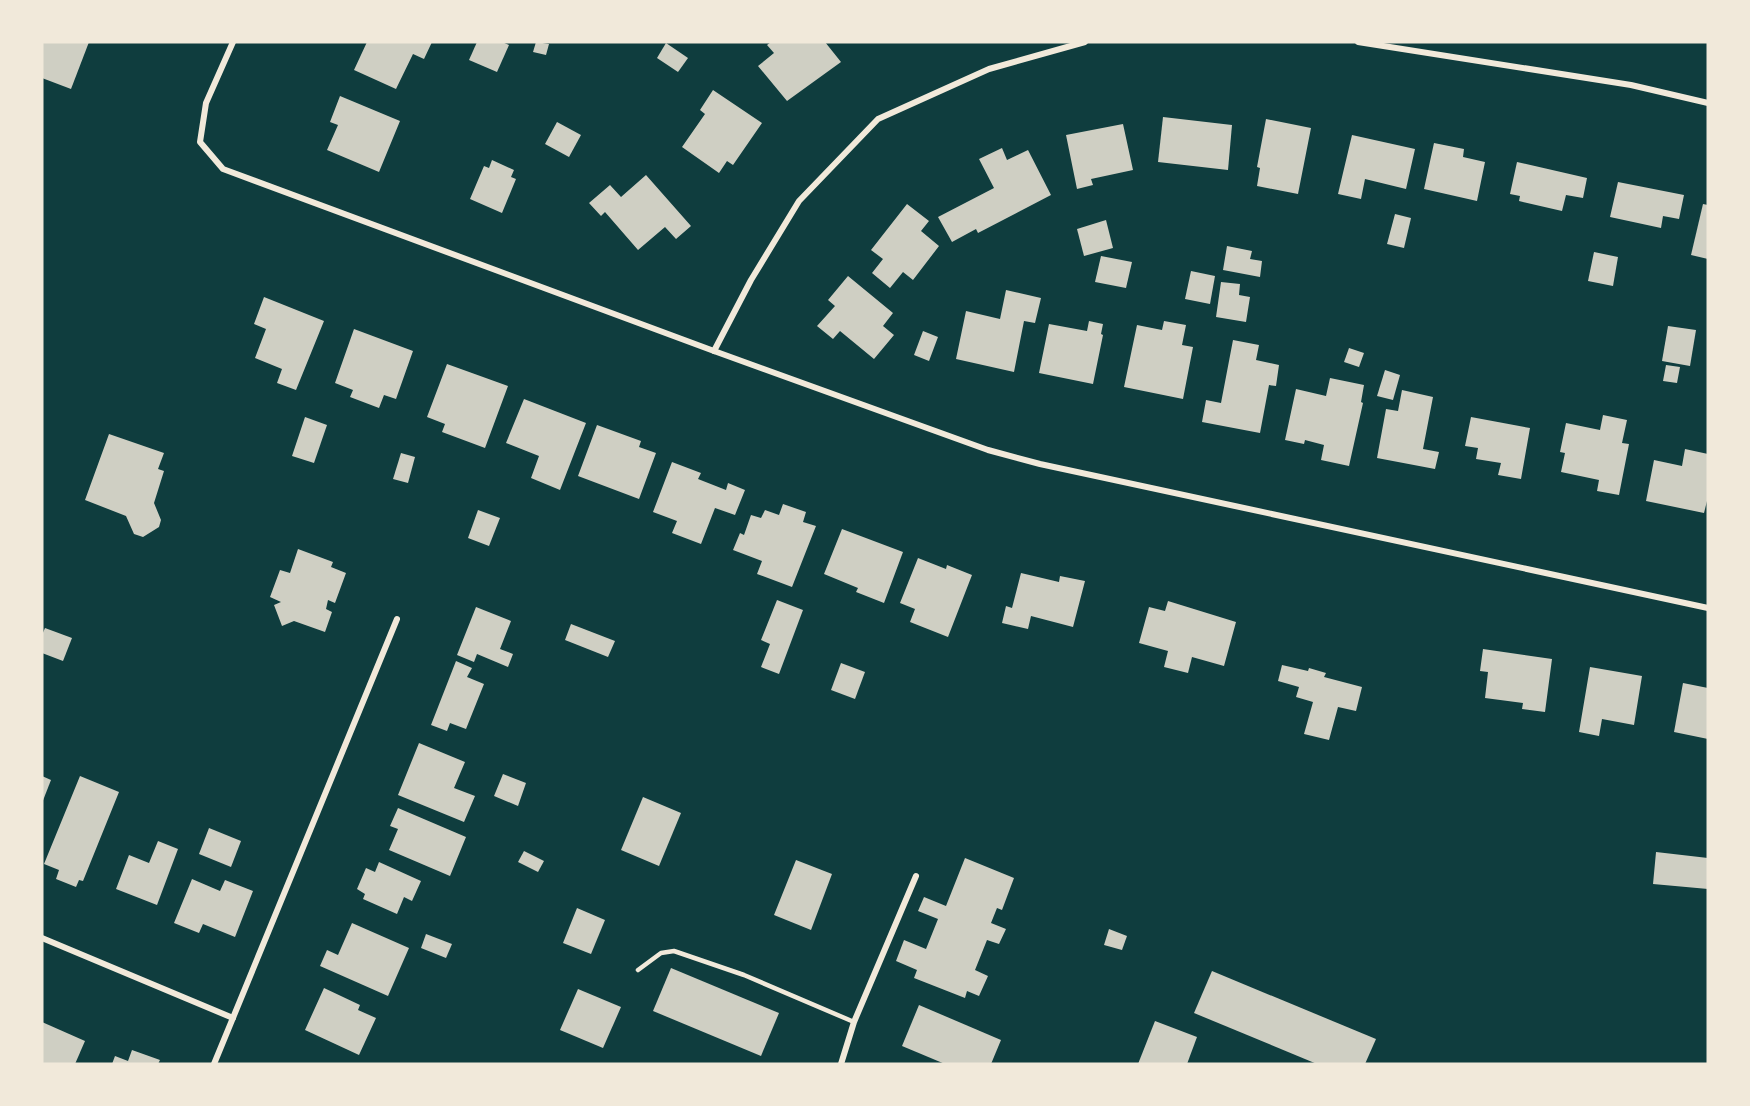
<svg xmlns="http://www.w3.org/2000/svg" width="1750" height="1106" font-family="Literata,serif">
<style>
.building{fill:#cfcfc3}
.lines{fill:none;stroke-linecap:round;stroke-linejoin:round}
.service{stroke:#f1e9da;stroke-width:4.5}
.minor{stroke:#f1e9da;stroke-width:6}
</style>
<rect width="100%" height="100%" fill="#0f3d3e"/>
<g class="building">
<path d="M42,42H89L71,89L42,78Z"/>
<path d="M367,42H432L424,59L413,54L396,89L354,70Z"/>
<path d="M477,42H502L509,45L497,72L469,60Z"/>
<path d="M536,42L549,44L546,55L533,52Z"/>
<path d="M771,42H825L841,62L787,101L758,66L774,53L767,45Z"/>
<path d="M666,43L688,58L678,72L657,58Z"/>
<path d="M713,90L762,123L733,165L727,161L719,173L682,147L705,114L700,110Z"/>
<path d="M340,96L400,121L379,172L327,150L338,125L330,122Z"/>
<path d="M1163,117L1232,125L1228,170L1158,162Z"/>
<path d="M1266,119L1311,128L1298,194L1257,186L1260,168L1257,167Z"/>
<path d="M557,122L581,135L569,157L545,144Z"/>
<path d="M1123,124L1133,170L1091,179L1093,185L1077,189L1066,135Z"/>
<path d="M1352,135L1415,149L1406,189L1365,179L1361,199L1338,194Z"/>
<path d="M1434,143L1464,149L1463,157L1485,162L1477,201L1424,189Z"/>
<path d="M1002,148L1007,160L1028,150L1051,195L978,233L976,229L952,242L938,217L994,188L979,159Z"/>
<path d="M492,160L514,170L511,177L516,179L502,213L470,199L484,166L489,168Z"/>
<path d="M1517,162L1587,178L1583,198L1566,195L1562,211L1519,201L1520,196L1510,194Z"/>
<path d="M646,175L691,226L676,239L665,227L638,250L605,212L601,216L589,203L610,185L621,197Z"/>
<path d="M1618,182L1684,195L1679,219L1663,216L1661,228L1610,217Z"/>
<path d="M907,204L929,221L921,231L939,246L913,280L903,272L890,288L872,273L883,259L871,250Z"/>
<path d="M1703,204L1708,205V259L1691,255Z"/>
<path d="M1395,214L1411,218L1404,248L1387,244Z"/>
<path d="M1106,220L1113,248L1084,256L1077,229Z"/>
<path d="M1227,246L1252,251L1250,259L1262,261L1260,277L1223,270Z"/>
<path d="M1594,252L1618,257L1613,286L1588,281Z"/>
<path d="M1101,256L1132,262L1126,288L1095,282Z"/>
<path d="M1191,271L1215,276L1210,304L1185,299Z"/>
<path d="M848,276L893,313L883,326L894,335L874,359L840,331L833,339L817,326L835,306L828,300Z"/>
<path d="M1221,282L1240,284L1239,295L1250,297L1246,322L1216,317Z"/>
<path d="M1006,290L1041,298L1035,323L1024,321L1014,372L956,359L966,311L1000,319Z"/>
<path d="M264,297L324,321L296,390L277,383L282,369L255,358L266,329L254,324Z"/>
<path d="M1089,321L1103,324L1101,334L1103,335L1093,384L1039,373L1049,324L1087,331Z"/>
<path d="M1164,321L1186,325L1182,345L1193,347L1183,399L1124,387L1137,325L1162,330Z"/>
<path d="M1668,326L1696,330L1690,366L1662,361Z"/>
<path d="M354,329L413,351L396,399L384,395L379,408L350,397L353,390L335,383Z"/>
<path d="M923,331L938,337L929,361L914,355Z"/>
<path d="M1233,340L1259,345L1256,360L1279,365L1276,386L1269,385L1260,433L1202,422L1206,400L1221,403Z"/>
<path d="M1349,348L1364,353L1359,367L1344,362Z"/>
<path d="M447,364L508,386L485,448L442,432L445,424L427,417Z"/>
<path d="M1666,365L1680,367L1677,383L1663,381Z"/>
<path d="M1385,370L1400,375L1393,400L1377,396Z"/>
<path d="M1330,378L1364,385L1361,402L1363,403L1349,466L1321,460L1324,445L1305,440L1304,444L1285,440L1296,389L1326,396Z"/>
<path d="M1402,390L1433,397L1423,449L1439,452L1435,469L1377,458L1386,409L1398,411Z"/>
<path d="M524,399L586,423L560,490L531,478L539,456L506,443Z"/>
<path d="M1603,415L1627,420L1622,443L1629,444L1619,495L1597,491L1599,480L1561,472L1565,453L1560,452L1566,423L1600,430Z"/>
<path d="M305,417L327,425L314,463L292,456Z"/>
<path d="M1471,417L1530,428L1521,479L1498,475L1501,463L1476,459L1478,448L1465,446Z"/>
<path d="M597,425L641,441L639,447L656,453L639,499L578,476Z"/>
<path d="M109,434L164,453L158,469L164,471L154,503L161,520L159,527L143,537L134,534L126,516L85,500Z"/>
<path d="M1685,449L1708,454V497L1704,513L1646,501L1654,460L1682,466Z"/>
<path d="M401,453L415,457L408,483L393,479Z"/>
<path d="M672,462L701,473L698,479L726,490L728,483L745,490L735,515L715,508L701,544L672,533L677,521L653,512Z"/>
<path d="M783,504L806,512L803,522L816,526L792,587L757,574L762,561L733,550L740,533L744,535L751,515L761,518L765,510L779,515Z"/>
<path d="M478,510L500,518L489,546L468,538Z"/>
<path d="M842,529L903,552L884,603L856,592L858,588L824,574Z"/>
<path d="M298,549L333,562L331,567L346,573L335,603L328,600L326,609L332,612L325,632L294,621L282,626L274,605L281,602L270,597L280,570L290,573Z"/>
<path d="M918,558L946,569L947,565L972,575L948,637L910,622L915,609L900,603Z"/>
<path d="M1021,573L1059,582L1060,576L1085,581L1073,627L1031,616L1028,629L1002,623L1006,606L1012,608Z"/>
<path d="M777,600L803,610L779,674L761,667L770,644L761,640Z"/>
<path d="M1168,601L1236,622L1224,666L1192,657L1188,673L1164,667L1168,651L1139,643L1149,607L1165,611Z"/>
<path d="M476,607L511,621L500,649L513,654L508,667L477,654L474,662L457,655Z"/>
<path d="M571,624L615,641L608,657L565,640Z"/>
<path d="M45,628L72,638L63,661L42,653V635Z"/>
<path d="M1483,649L1552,659L1545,712L1522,709L1523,703L1485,698L1488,672L1480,671Z"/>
<path d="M456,661L472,668L467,677L484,684L466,729L450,723L447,731L431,725Z"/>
<path d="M841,663L865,672L855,699L831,690Z"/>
<path d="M1282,665L1308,671L1309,668L1326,673L1324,677L1362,687L1356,711L1338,707L1329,740L1304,734L1313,702L1296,697L1299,687L1278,681Z"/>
<path d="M1590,667L1642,676L1634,725L1602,719L1599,736L1579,732Z"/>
<path d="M1683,683L1708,688V739L1674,732Z"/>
<path d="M419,743L465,762L454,788L475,796L464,822L398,795Z"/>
<path d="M503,774L526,783L518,806L494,796Z"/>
<path d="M42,776L51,780L42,803Z"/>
<path d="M80,776L119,792L83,881L79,880L76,887L56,879L59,870L44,864Z"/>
<path d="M643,797L681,813L659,866L621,850Z"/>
<path d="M398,808L466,837L450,876L389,850L398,829L390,826Z"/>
<path d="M209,828L241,841L231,867L199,854Z"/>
<path d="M158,841L178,849L157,905L116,889L129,855L149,863Z"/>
<path d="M524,851L544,861L538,872L518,862Z"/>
<path d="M1656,852L1708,858V889L1653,884Z"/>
<path d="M965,858L1014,878L1002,910L997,908L991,923L1006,929L999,944L987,940L975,970L988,976L979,996L967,991L965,998L914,978L917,970L896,961L904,940L926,949L938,919L918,911L924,897L946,906Z"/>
<path d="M796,860L832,874L811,930L774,915Z"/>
<path d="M379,862L421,881L412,901L404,897L397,914L363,899L365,894L357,889L366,868L375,872Z"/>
<path d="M192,879L220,891L225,880L253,891L235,937L203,924L199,933L174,923Z"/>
<path d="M577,908L605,920L591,954L563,943Z"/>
<path d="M352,923L409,948L388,996L320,966L327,950L338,955Z"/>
<path d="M1109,929L1127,936L1122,950L1104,945Z"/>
<path d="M426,934L452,944L446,958L421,948Z"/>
<path d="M671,968L779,1013L761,1056L653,1011Z"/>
<path d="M1212,971L1376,1039L1365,1064H1317L1194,1013Z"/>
<path d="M324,988L360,1005L358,1010L376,1018L359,1055L305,1030Z"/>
<path d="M578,989L621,1007L603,1048L560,1030Z"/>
<path d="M919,1005L1001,1040L991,1064H945L902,1046Z"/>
<path d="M1155,1021L1197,1037L1187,1064H1138Z"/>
<path d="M42,1022L85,1041L75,1064L42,1063Z"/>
<path d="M132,1050L160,1060L158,1064H112L115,1056L128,1061Z"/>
</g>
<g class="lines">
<path class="service" d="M638,970L661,953L674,951L744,975L854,1022"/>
<g class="minor">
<path d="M233,42L206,103L200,142L223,169L714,351L988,450L1040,464L1708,608"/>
<path d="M1358,42L1631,85L1708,103"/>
<path d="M714,351L751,280L799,201L878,119L989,69L1085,42"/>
<path d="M42,938L233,1018"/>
<path d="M214,1064L397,619"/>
<path d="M841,1064L854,1022L916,876"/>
</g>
</g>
<rect width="1750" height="1106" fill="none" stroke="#f1e9da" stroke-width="87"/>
</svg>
